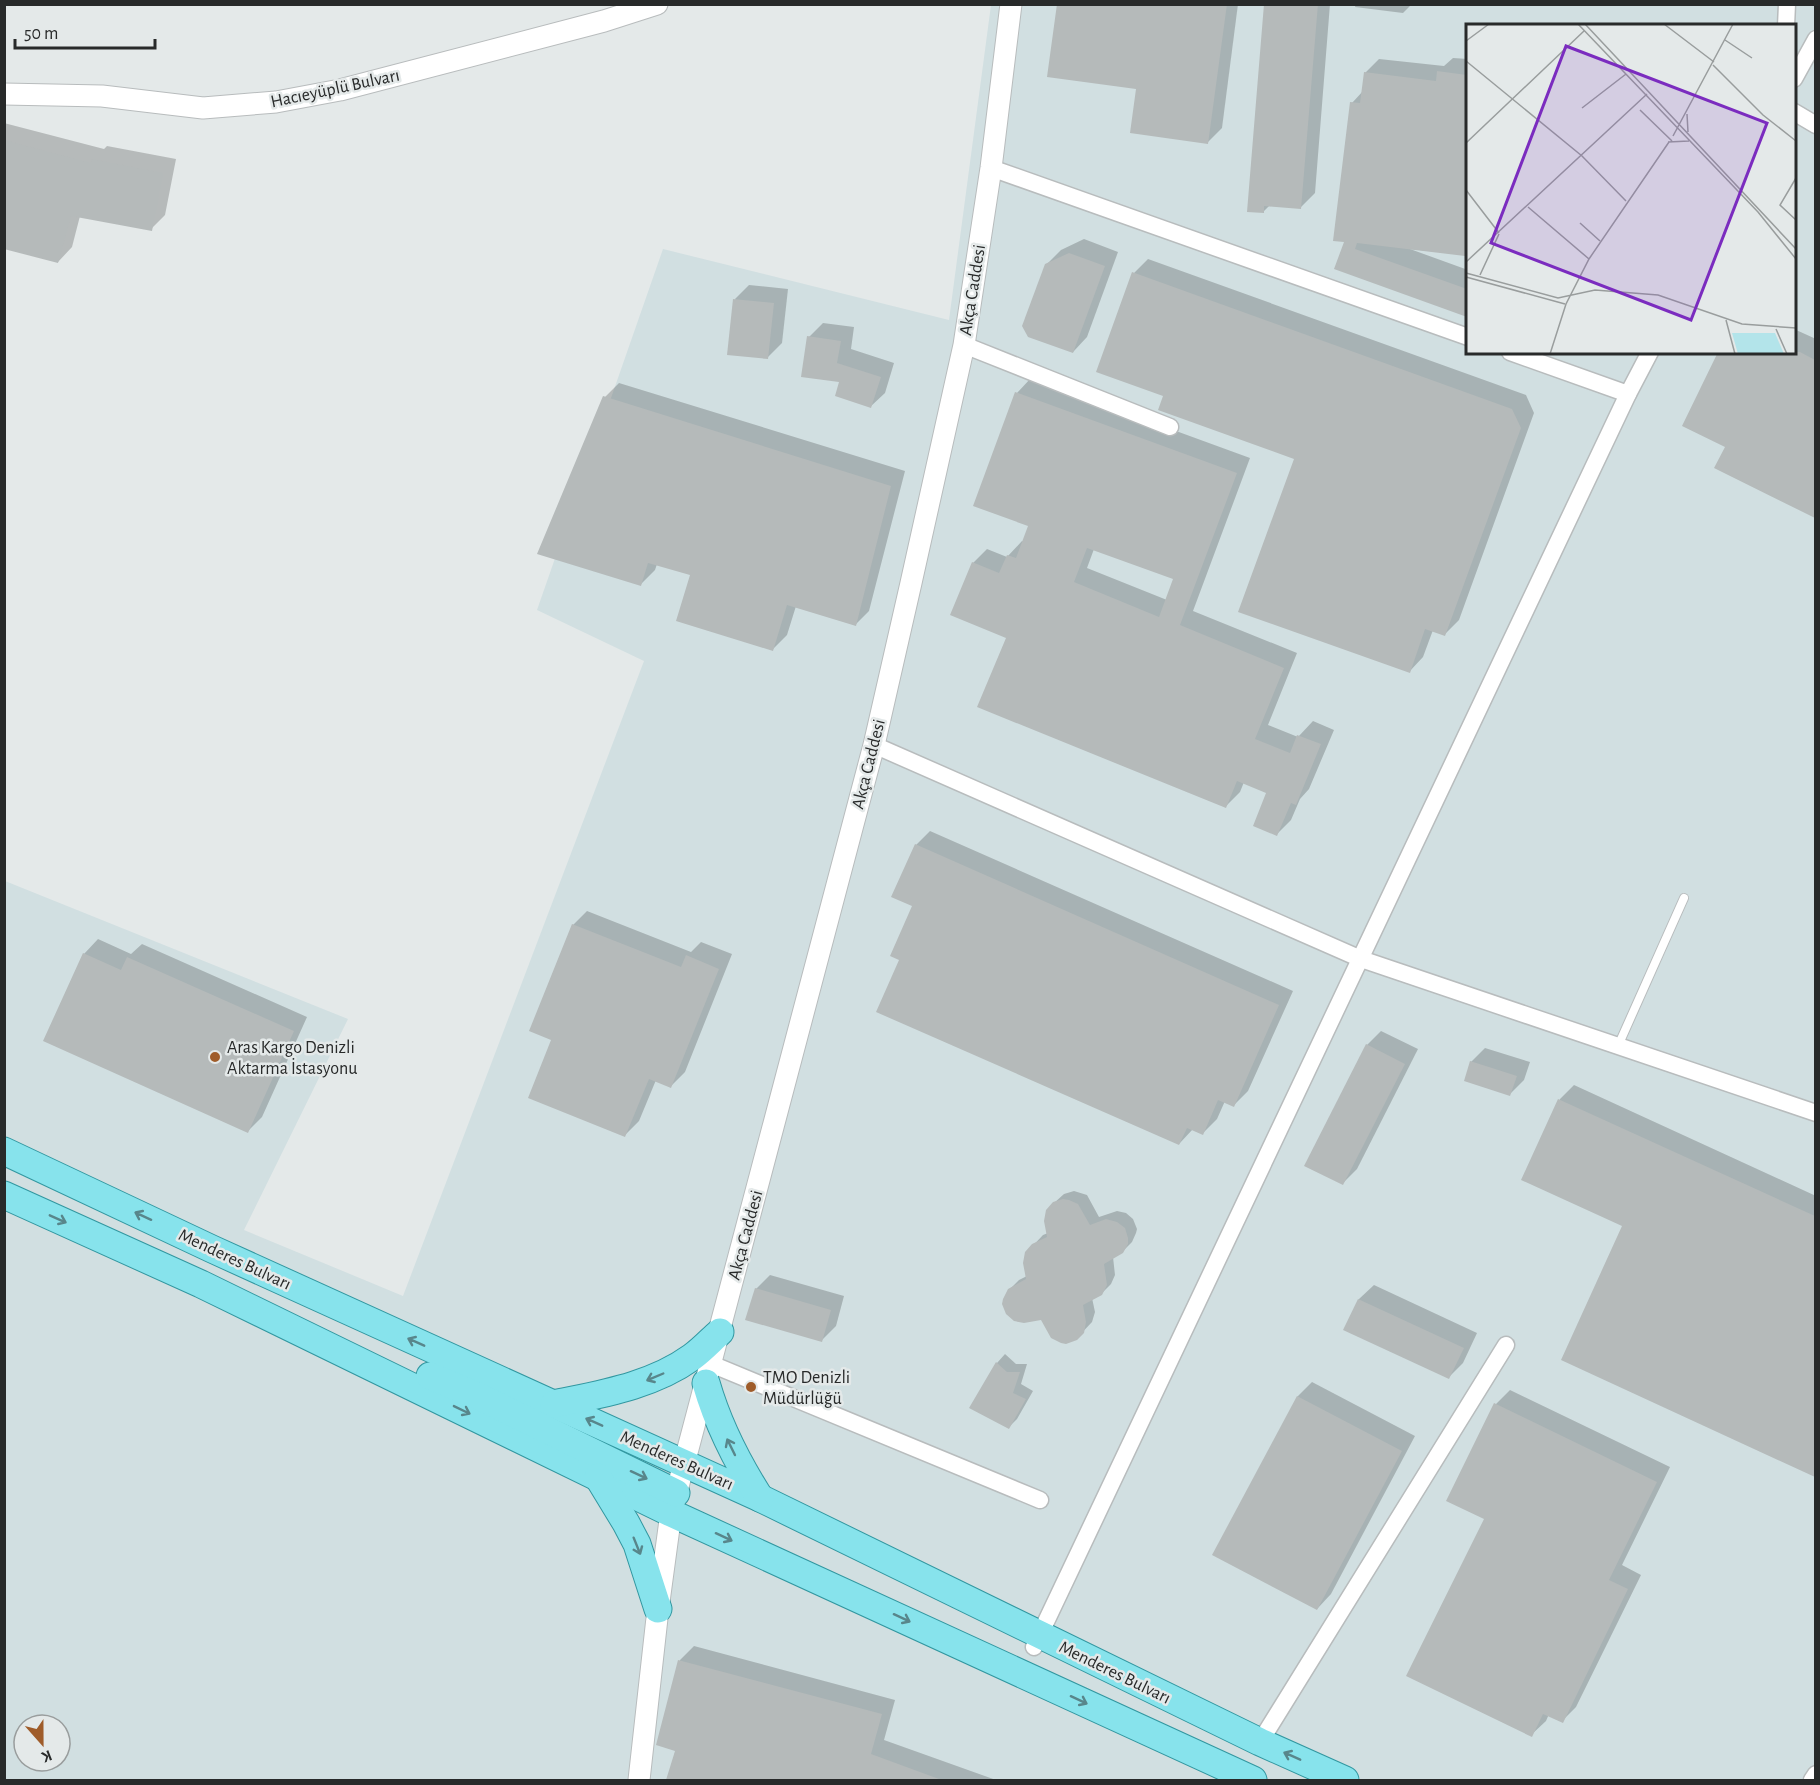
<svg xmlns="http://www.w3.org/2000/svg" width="1820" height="1785" font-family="'Alegreya Sans',sans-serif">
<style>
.built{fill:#d1dfe1;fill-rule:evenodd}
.shadow{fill:#0003;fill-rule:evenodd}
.building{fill:#b5baba;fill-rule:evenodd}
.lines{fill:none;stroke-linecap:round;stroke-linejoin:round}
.service-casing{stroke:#b8bcbd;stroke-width:10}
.minor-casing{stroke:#b8bcbd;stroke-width:19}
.tertiary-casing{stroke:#b8bcbd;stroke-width:23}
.primary-casing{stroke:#3297a0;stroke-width:29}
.service{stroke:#fff;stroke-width:8}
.minor{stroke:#fff;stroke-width:16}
.tertiary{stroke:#fff;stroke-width:21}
.primary{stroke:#87e3ec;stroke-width:27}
.oneway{stroke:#58868b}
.poi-dot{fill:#9f5c2a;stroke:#e4e9e9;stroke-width:2}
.labels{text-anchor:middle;stroke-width:5;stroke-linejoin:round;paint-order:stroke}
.street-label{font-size:18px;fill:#282a2a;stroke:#e4e9e9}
.poi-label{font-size:18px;fill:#282a2a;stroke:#e4e9e9;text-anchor:start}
.inset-road{fill:none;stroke:#999d9d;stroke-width:1.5}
.view{fill:#7b2cbf;fill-opacity:0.15;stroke:#7b2cbf;stroke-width:3}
.inset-edge{fill:none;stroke:#282a2a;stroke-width:3}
</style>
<rect width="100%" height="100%" fill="#e4e9e9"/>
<path class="built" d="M991,5H1815V1780H5L4,882L5,881L348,1019L244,1230L403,1296L644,661L537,610L663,249L949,320ZM1468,26H1794V352H1468ZM24,1725H60V1761H24Z"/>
<g class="shadow">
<path d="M1058,4H1238L1222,128L1208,142L1138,87Z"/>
<path d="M1266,4H1330L1315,193L1301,207L1270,205L1263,212Z"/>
<path d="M1356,4H1412L1403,13L1355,7Z"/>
<path d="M1453,58L1468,59V255L1410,249L1468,270V316L1336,268L1346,241L1352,103L1363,91L1365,73L1379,59L1444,66Z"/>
<path d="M4,123L104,149L107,146L176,159L165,215L151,229L80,216L72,247L58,262L4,248Z"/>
<path d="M1084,239L1118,252L1087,337L1073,352L1046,265L1061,250Z"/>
<path d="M1148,259L1526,395L1534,413L1459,620L1445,634L1433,630L1423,657L1409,672L1296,458L1165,395L1134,273Z"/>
<path d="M749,285L788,289L782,343L768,357L735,299Z"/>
<path d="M823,323L854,327L851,349L894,363L885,393L870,407L841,381L809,337Z"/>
<path d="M1794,329L1816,339V516L1716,467L1794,352Z"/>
<path d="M1031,378L1250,458L1193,611L1297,653L1268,725L1298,737L1313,721L1334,730L1309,789L1300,799L1291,820L1277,834L1268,792L1244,782L1240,792L1226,806L1008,637L973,563L987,549L1007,557L1022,541L1024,542L1030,525L975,505L1017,393ZM1094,549L1175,578L1167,600L1087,568Z"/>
<path d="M619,383L905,471L869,611L855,625L796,606L787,635L773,649L692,574L657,564L655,570L641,584L605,397Z"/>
<path d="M930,831L1293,991L1248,1091L1234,1105L1225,1101L1217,1119L1203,1133L1193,1129L1179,1144L901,959L914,905L916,845Z"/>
<path d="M587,911L691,952L701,942L732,954L685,1072L671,1086L656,1080L639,1121L625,1135L553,1039L573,925Z"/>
<path d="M98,939L131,954L142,944L307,1017L262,1117L248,1131L84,954Z"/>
<path d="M1381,1031L1418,1049L1357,1169L1343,1183L1367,1045Z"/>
<path d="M1485,1048L1530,1062L1524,1080L1510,1094L1471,1062Z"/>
<path d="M1574,1085L1816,1196V1475L1563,1359L1624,1225L1523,1179L1560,1099Z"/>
<path d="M1074,1191L1087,1195L1099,1217L1117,1211L1126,1213L1133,1219L1137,1229L1136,1233L1132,1242L1122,1252L1113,1257L1115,1275L1111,1284L1101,1294L1092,1298L1095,1312L1092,1322L1076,1339L1042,1318L1009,1290L1019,1280L1027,1276L1026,1253L1043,1235L1048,1233L1054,1203L1064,1194Z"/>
<path d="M770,1275L844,1296L836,1326L822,1340L756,1289Z"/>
<path d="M1374,1285L1477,1333L1463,1363L1449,1377L1345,1329L1359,1299Z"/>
<path d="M1005,1354L1016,1364H1027L1021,1384L1033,1391L1017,1419L1009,1427L971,1407L997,1363Z"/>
<path d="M1312,1382L1415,1436L1331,1594L1317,1609L1214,1554L1298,1396Z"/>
<path d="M1510,1390L1670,1467L1622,1565L1641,1575L1576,1707L1562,1721L1549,1714L1546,1721L1531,1735L1486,1518L1496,1404Z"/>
<path d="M694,1646L895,1700L884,1740L996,1780H668L676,1749L657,1744L680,1660Z"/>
</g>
<g class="building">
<path d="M1057,4H1227L1208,144L1130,133L1136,89L1047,77Z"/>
<path d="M1264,4H1318L1301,209L1264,206V213L1247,212Z"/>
<path d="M1437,71L1467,75V240L1465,256L1357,243L1355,249L1467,289V317L1334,269L1344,242L1333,241L1350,102L1360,103L1364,72L1436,81Z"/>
<path d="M4,140L91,163L92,159L163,173L152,231L71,216L58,263L4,249Z"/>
<path d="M1069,253L1105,266L1073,353L1028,337L1022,326L1045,264Z"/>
<path d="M1132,272L1512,409L1521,428L1445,636L1425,629L1410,673L1238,612L1294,459L1158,410L1163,396L1096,372Z"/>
<path d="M733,299L774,303L768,359L727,355Z"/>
<path d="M807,336L841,341L837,363L881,377L871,408L835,396L839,382L801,377Z"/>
<path d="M1718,352H1800L1815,360V518L1714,468L1725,447L1682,426Z"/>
<path d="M1015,392L1237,473L1180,625L1284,668L1255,739L1290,753L1297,735L1321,744L1296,805L1291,803L1277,836L1253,826L1266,793L1237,781L1226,808L977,707L1006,638L950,615L972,562L999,573L1007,555L1016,558L1028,526L973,506ZM1087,548L1173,579L1159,617L1074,582Z"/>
<path d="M603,396L891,486L856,626L787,605L773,651L676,621L690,575L648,563L641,586L537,554Z"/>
<path d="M915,844L1279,1005L1234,1107L1218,1100L1203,1135L1187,1128L1179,1145L876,1012L899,960L890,956L912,906L891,897Z"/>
<path d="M572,924L681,967L686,955L719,969L671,1088L649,1079L625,1137L528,1098L551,1040L529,1031Z"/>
<path d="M83,953L121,970L127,957L294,1031L248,1133L43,1041Z"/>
<path d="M1366,1044L1405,1064L1343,1185L1304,1166Z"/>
<path d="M1470,1061L1517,1076L1510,1096L1464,1081Z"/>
<path d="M1558,1099L1815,1216V1477L1561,1360L1622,1226L1521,1180Z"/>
<path d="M1063,1199L1069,1200L1078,1204L1090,1225L1106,1219L1117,1222L1125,1228L1128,1238V1244L1123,1253L1104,1264L1107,1285L1102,1295L1083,1305L1086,1322L1084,1333L1077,1340L1066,1344L1061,1343L1051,1338L1041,1320L1024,1323L1014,1321L1006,1314L1002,1304L1003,1299L1008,1289L1026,1279L1023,1263L1025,1252L1032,1244L1047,1237L1044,1221L1046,1210L1053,1202Z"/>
<path d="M755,1288L831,1310L822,1342L745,1320Z"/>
<path d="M1358,1299L1464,1348L1449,1379L1343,1330Z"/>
<path d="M996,1362L1007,1372H1020L1013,1393L1026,1399L1009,1429L969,1408Z"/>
<path d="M1297,1396L1402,1451L1317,1610L1212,1555Z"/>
<path d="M1494,1403L1657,1482L1609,1580L1628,1589L1563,1723L1543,1714L1532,1737L1406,1676L1484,1519L1446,1501Z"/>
<path d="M678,1660L882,1714L871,1754L939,1779L938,1780H666L675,1751L656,1745Z"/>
</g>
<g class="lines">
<g class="service-casing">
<path id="service" d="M1618,1046L1684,898"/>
</g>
<g class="minor-casing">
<g id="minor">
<path d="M1786,26L1787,4"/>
<path d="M1794,79L1816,39"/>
<path d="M1794,112L1816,125"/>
<path d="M991,168L1468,337"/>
<path d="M964,345L1170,427"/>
<path d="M1510,352L1628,394"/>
<path d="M874,745L1361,959L1816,1113"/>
<path d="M699,1359L1040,1500"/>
<path d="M1034,1647L1628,394L1650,352"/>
<path d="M1260,1742L1506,1345"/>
<path d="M1812,1780L1816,1774"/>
</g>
</g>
<g class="tertiary-casing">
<g id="tertiary">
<path d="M4,94L102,96L203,108L276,102L340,90L604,21L657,4"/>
<path d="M639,1780L658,1609L671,1513L874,745L911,583L964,345L991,168L1011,4"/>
</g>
</g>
<g class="primary-casing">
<g id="primary">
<path d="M4,1151L212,1249L760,1498L1260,1742L1345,1780"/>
<path d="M4,1195L201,1284L671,1513L1253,1780"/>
<path d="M430,1376L478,1396L676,1493"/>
<path d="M706,1383C718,1425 737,1462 760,1498"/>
<path d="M554,1404C601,1394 652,1386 692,1357C702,1350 711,1340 720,1332"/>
<path d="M598,1477L626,1523L637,1544L658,1609"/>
</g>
</g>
<use href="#service" class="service"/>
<use href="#minor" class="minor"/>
<use href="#tertiary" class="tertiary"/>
<use href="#primary" class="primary"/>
</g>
<defs><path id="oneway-shaft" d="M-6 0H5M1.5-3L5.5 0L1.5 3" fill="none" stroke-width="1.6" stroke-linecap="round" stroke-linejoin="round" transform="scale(1.5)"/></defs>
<g class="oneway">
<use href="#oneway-shaft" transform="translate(143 1216) rotate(-155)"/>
<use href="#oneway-shaft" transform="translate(58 1219) rotate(24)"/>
<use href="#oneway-shaft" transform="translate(416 1342) rotate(-156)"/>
<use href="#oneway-shaft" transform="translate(655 1377) rotate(157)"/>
<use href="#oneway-shaft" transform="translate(462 1410) rotate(26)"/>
<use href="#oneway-shaft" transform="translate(594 1422) rotate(-156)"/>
<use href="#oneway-shaft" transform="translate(731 1447) rotate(-116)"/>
<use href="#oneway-shaft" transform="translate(639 1475) rotate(25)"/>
<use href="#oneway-shaft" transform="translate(724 1537) rotate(25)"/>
<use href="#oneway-shaft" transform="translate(637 1546) rotate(68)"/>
<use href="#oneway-shaft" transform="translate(902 1618) rotate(25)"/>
<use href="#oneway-shaft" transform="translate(1079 1700) rotate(25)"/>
<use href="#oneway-shaft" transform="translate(1292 1756) rotate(-156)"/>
</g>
<g class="poi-dot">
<circle cx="215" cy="1057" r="6"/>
<circle cx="751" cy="1387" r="6"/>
</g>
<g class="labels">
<g class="street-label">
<text transform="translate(335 88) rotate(-12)" y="6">Hacıeyüplü Bulvarı</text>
<text transform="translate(972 290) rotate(-81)" y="6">Akça Caddesi</text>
<text transform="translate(868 764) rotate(-76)" y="6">Akça Caddesi</text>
<text transform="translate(745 1235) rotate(-75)" y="6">Akça Caddesi</text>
<text transform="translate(235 1259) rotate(25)" y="6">Menderes Bulvarı</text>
<text transform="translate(677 1460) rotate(24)" y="6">Menderes Bulvarı</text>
<text transform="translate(1115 1672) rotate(26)" y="6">Menderes Bulvarı</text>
</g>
<g class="poi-label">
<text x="227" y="1053">Aras Kargo Denizli<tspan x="227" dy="21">Aktarma İstasyonu</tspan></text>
<text x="763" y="1383">TMO Denizli<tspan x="763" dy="21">Müdürlüğü</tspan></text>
</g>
</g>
<g transform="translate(1466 24)">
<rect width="330" height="330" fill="#e4e9e9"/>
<path d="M266,309H309L318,330H272Z" fill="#b3e4ea"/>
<path class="inset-road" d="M112,0L292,188L330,235M119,0L330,225M198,0L248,38M259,16L286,34M0,17L23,0M0,37L116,132L160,177M247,41L297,91L330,117M116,84L160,50M174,86L206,117M221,90L222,108M207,112L267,0M202,118L223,117M0,119L118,7M330,154L314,181L330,196M0,166L33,209M62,183L123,235M114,199L134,217M0,238L181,70M0,249L92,274L129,266L192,271L276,300L330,304M14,251L33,210M0,253L99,280M260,296L269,330M310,305L321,330M84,330L100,280L123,235L203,118"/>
<path class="view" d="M100,22L301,99L225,296L25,219Z"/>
<rect width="330" height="330" class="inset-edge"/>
</g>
<rect width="1820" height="1785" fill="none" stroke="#282a2a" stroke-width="12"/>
<g transform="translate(42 1743) rotate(159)"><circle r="28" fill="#e4e9e9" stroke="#999d9d" stroke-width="1.5"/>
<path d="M0-4.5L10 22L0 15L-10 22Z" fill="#9f5c2a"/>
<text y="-9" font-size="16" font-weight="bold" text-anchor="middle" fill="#282a2a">K</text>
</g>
<path d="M15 39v9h140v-9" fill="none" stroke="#282a2a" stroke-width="3"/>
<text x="24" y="39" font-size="18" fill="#282a2a" stroke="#e4e9e9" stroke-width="4.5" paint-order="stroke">50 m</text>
</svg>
